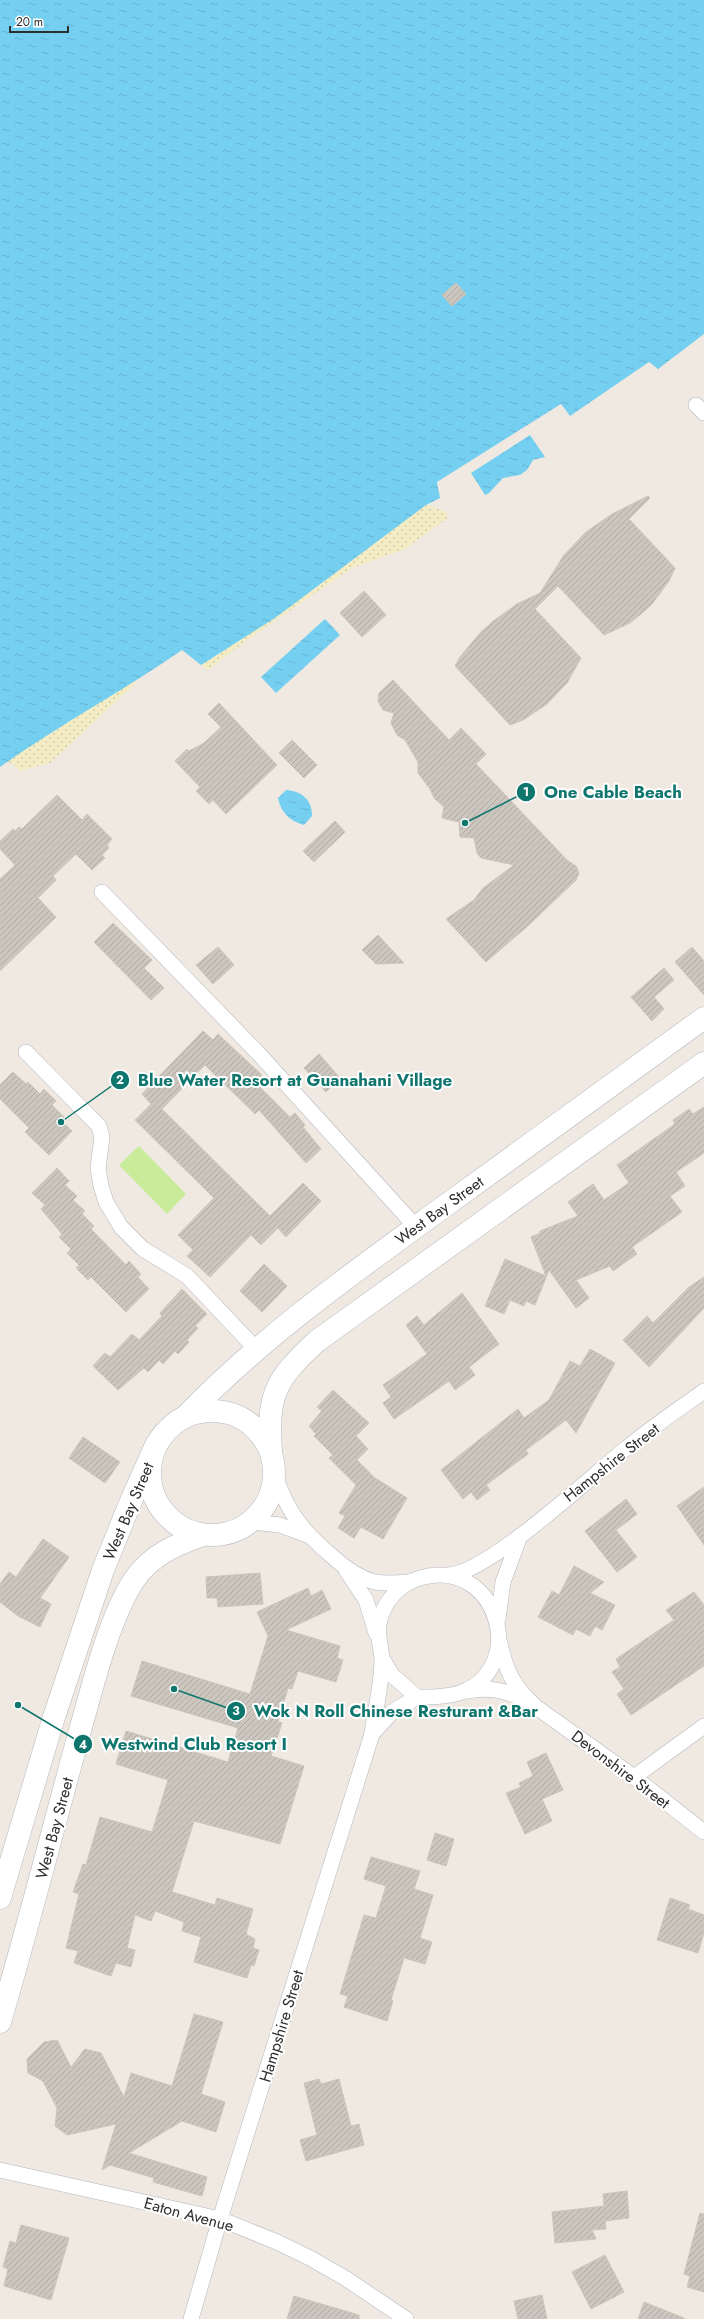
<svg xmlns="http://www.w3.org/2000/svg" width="704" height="2319" font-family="Jost,sans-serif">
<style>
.sand{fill:url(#sand-dots)}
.pitch{fill:#c9ec9a}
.water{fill:url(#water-ripples)}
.building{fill:url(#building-hatch);stroke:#cbc5ba}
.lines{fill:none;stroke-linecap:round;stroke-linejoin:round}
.street-casing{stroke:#b4b7c1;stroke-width:16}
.secondary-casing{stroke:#b4b7c1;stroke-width:23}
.street{stroke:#fff;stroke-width:15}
.secondary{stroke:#fff;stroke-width:22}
.labels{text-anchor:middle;stroke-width:4;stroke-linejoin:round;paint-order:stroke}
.street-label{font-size:16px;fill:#2e2e2e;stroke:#fff}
.leader{fill:none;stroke:#0f766e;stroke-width:1.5}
.callout-dot{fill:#0f766e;stroke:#fff;stroke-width:1.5}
.mark-label{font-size:12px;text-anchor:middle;font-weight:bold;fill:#fff}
.callout-label{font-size:17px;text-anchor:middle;font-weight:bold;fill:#0f766e;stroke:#fff;stroke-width:4;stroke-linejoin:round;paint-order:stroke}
</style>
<defs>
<pattern id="sand-dots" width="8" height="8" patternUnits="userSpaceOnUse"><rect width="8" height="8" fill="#f3ecc5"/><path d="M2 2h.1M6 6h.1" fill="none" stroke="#d1cbaa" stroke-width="1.8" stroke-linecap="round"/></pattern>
<pattern id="water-ripples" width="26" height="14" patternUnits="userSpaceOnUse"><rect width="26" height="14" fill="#75cff0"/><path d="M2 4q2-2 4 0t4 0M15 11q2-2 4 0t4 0" fill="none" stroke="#66b2ce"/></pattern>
<pattern id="building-hatch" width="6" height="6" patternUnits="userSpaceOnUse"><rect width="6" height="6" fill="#cbc7bf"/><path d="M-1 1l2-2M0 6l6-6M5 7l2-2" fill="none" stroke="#afaba4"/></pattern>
</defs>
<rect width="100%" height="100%" fill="#efe9e1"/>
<g class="sand">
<path d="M426,505L446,512L448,518L405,549L352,568L250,638L208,670L183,650Z"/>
<path d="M108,680L137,682L50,763L20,771L13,764L7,762L0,767Z"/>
</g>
<path class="pitch" d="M139,1146L186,1194L167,1214L119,1165Z"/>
<g class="water">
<path d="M0,0H704V334L658,369L649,362L570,416L561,404L437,482L440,498L426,505L275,618L201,665L182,650C123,691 59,725 0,767Z"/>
<path d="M530,435L545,457L533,460L527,470L520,475L503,478L489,493L485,495L471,473Z"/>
<path d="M325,619L340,635L276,693L261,677Z"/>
<path d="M286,790C302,791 312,800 312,816L304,825C290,821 281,813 278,798Z"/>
</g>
<g class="building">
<path d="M456,283L466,294L452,306L442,295Z"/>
<path d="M648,496L650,498L629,519L675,568L669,581L652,604L641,614L630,623L604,635L558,586L535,609L581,658L567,683L547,704L523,720L510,725L455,666L460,657L480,633L492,622L517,604L540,593L564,555L586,532L612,514Z"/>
<path d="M364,591L386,615L362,637L340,613Z"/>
<path d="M393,680L449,740L461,728L486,754L476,764L567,860L576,866L579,873L576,880L530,924L486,962L446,919L474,900L483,888L514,865L481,858L477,853L474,838L460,837L459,822L442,818L444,807L434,798L430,789L418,773V762L405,740L397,735L391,723L394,713L383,710L378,701L379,693Z"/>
<path d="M219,703L277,765L226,814L213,800L209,804L196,791L200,787L175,761L187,749L189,751L204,743L221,727L208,714Z"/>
<path d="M292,740L317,765L304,778L279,753Z"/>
<path d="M57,795L82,820L87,814L112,839L107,845L109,848L102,855L105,858L92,870L76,854L53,876L56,880L38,898L56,917L0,971V879L15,865L0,849V841L13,829L15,831L19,827L22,829Z"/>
<path d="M335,821L345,832L314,862L303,851Z"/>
<path d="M113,923L152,960L144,968L164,988L151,1000L94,942Z"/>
<path d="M378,935L404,963L376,964L362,950Z"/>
<path d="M218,947L234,965L213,984L196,965Z"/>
<path d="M692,947L704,961V995L675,962Z"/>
<path d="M664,968L674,980L654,997L664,1009L652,1021L631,997Z"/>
<path d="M203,1031L213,1040L218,1034L262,1075L255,1082L290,1117L295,1113L305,1125L303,1127L321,1149L306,1163L259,1110L255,1114L205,1065L162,1109L270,1216L303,1183L321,1201L286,1237L278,1228L261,1245L251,1235L210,1277L187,1256L193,1250L178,1235L214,1198L135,1120L151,1104L142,1094Z"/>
<path d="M319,1054L340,1078L326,1092L304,1068Z"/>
<path d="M13,1072L26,1084L28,1082L40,1094L44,1089L56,1101L52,1105L64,1117L61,1120L72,1131L49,1155L25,1132L29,1128L0,1099V1085Z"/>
<path d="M704,1107V1153L676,1172L685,1186L670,1196L682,1212L632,1247L637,1254L613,1271L610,1266L576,1280L589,1298L576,1308L549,1270L535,1305L526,1301L524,1306L510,1300L504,1314L485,1306L505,1259L546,1276L531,1237L540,1233V1231L578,1216L568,1202L593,1184L604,1200L629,1183L617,1165L675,1124L673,1120L689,1109L693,1114Z"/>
<path d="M57,1168L69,1181L65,1185L77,1196L73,1200L85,1211L82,1214L94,1226L91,1229L126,1265L129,1261L141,1274L138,1277L149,1289L126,1312L91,1277L88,1280L76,1268L79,1265L67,1253L71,1249L59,1237L62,1234L41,1209L45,1205L32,1193Z"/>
<path d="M264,1264L287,1286L262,1312L240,1291Z"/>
<path d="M704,1277V1308L649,1367L623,1340L647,1316L653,1323L689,1287Z"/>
<path d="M182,1289L207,1314L195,1326L198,1328L187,1340L189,1342L178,1354L175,1351L163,1364L159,1360L148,1372L144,1368L118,1390L93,1366L105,1353L110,1357L132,1334L139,1340L162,1316L160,1313Z"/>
<path d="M462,1293L499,1344L469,1367L475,1375L455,1390L449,1381L394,1419L383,1403L391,1397L383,1385L427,1354L406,1325L417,1316L424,1325Z"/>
<path d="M590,1349L615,1363L576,1433L566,1420L526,1450L528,1454L486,1485L490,1490L477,1500L471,1492L463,1499L441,1470L518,1409L524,1418L549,1400L570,1361L580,1366Z"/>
<path d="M333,1390L369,1423L356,1436L368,1449L357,1460L375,1478L407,1498L383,1539L361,1527L354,1538L338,1528L345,1516L339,1513L356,1485L329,1458L333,1455L314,1436L316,1434L309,1426L322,1411L317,1407Z"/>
<path d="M83,1437L120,1462L105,1483L69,1458Z"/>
<path d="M704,1487V1545L677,1506Z"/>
<path d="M626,1499L637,1514L616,1530L637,1557L617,1572L585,1531Z"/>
<path d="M43,1539L69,1557L40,1598L51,1604L40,1627L18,1616L0,1602V1584L9,1572L16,1577Z"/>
<path d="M574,1566L604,1582L590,1593L615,1605L602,1630L595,1626L590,1636L576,1629L573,1635L538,1617L552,1591L559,1595Z"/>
<path d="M260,1573L263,1604L218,1607L217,1598H207L206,1577Z"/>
<path d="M308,1588L311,1596L322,1590L331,1609L286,1630L340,1646L337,1658L343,1660L336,1682L298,1671L292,1689L288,1688L278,1722L282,1723L271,1756L304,1766L280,1844L194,1821L172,1892L215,1905L217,1898L253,1909L246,1934L255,1939L253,1948L259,1950L254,1966L251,1965L247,1978L194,1962L201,1937L182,1931L184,1922L155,1911L151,1921L135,1915L127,1948L135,1950L131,1967L116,1963L111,1976L74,1963L78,1951L66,1948L79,1894L73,1892L83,1864L86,1865L100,1817L152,1832L168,1780L116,1764L126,1731L228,1762L238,1728L131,1696L142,1661L250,1694L268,1636L257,1612Z"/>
<path d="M694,1592L704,1605V1666L631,1715L617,1694L624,1689L612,1672L620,1667L616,1659L674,1620L666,1610Z"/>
<path d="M546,1753L563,1790L542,1799L552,1821L525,1834L506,1793L521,1787L519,1783L533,1776L527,1762Z"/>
<path d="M435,1833L454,1839L446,1866L427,1860Z"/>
<path d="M371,1857L420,1871L414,1889L433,1895L420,1938L432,1942L425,1964L404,1958L391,2000L393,2001L387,2021L344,2007L348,1996L340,1994L364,1915L376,1918L386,1886L364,1879Z"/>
<path d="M670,1898L690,1905L688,1909L704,1915V1933L698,1953L657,1940Z"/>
<path d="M194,2014L223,2022L201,2094L225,2102L216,2132L182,2121L129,2153L207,2177L202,2196L153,2182L154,2178L110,2165L102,2170L116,2124L67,2135L55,2126L57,2108L43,2081L28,2073L27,2059L44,2042L57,2040L71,2067L85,2049L101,2053L124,2097L131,2073L172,2086Z"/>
<path d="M319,2079L321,2084L339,2079L351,2126L359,2124L364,2145L306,2161L300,2140L317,2135L304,2083Z"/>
<path d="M627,2191L629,2218L605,2221L606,2229L592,2230L596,2239L555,2243L552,2212L604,2206L603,2194Z"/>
<path d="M700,2213L704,2214V2292L687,2287L690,2276L684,2274Z"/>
<path d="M21,2225L69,2238L51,2300L4,2286L8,2269L3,2267L10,2241L16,2243Z"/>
<path d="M605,2255L624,2292L591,2309L572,2272Z"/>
<path d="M542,2295L547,2319H518L514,2301Z"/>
<path d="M294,2296L359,2315V2319H287Z"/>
<path d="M644,2302L684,2318V2319H638Z"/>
</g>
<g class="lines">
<g class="street-casing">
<g id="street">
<path d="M696,405L704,413"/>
<path d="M102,892L258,1053L416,1227"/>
<path d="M26,1052L99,1126L102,1137L98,1168L101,1186L106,1202L121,1227L143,1249L187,1276L256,1349"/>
<path d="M275,1476C289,1514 302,1531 333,1557C345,1568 359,1578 375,1582C387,1584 398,1583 409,1582"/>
<path d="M251,1522L280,1525L307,1535"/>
<path d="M346,1570L366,1600L376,1633"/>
<path d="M448,1575C488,1574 592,1475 628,1447C652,1427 679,1409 704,1391"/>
<path d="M498,1619L503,1582L520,1536"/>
<path d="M500,1643C506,1672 514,1687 536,1707L634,1777L704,1832"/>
<path d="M467,1691C489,1687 507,1690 527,1701"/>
<path d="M372,1734L392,1712L417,1697"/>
<path d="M634,1777L704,1726"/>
<path d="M0,2170L220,2219L277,2242L310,2258L345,2278L406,2319"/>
<path d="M191,2319L220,2219L372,1734C375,1710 382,1684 382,1659C381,1645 376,1634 380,1620C384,1602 399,1585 417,1579C496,1553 530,1666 462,1692C448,1697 433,1697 417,1697L392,1675L382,1658"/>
</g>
</g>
<g class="secondary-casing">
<g id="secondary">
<circle cx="212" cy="1473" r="62"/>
<path d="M186,1416C261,1338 350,1275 438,1211C526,1147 615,1083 704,1018"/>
<path d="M271,1452C267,1394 275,1380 317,1341L704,1063"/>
<path d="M0,1898L53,1720L103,1570L131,1501L156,1445"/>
<path d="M0,2022C27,1930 51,1837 76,1745C90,1697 107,1621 134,1580C151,1555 175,1545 203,1535"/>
</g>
</g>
<use href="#street" class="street"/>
<use href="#secondary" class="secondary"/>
</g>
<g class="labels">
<g class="street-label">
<text transform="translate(439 1210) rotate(-36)" y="6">West Bay Street</text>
<text transform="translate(611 1462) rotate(-38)" y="6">Hampshire Street</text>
<text transform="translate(128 1511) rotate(-67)" y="6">West Bay Street</text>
<text transform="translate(621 1769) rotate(37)" y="6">Devonshire Street</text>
<text transform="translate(54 1828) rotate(-75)" y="6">West Bay Street</text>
<text transform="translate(281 2026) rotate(-73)" y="6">Hampshire Street</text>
<text transform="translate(189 2214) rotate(15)" y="6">Eaton Avenue</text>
</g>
</g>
<path class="leader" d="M465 823L526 792M61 1122L120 1080M174 1689L236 1711M18 1705L83 1744"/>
<g class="callout-dot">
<circle cx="465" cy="823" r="4"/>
<circle cx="61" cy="1122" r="4"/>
<circle cx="174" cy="1689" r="4"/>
<circle cx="18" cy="1705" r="4"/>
<circle cx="526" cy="792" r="10"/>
<circle cx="120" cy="1080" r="10"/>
<circle cx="236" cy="1711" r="10"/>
<circle cx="83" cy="1744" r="10"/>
</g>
<g class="mark-label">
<text x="526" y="796">1</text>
<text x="120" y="1084">2</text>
<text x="236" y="1715">3</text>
<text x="83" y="1749">4</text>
</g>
<g class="callout-label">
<text x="613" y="798">One Cable Beach</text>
<text x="295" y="1086">Blue Water Resort at Guanahani Village</text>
<text x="396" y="1717">Wok N Roll Chinese Resturant &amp;Bar</text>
<text x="194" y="1750">Westwind Club Resort I</text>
</g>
<path d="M10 26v6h58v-6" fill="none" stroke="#2e2e2e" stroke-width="2"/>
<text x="16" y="26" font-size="12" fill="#2e2e2e" stroke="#ffffff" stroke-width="3" paint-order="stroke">20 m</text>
</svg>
